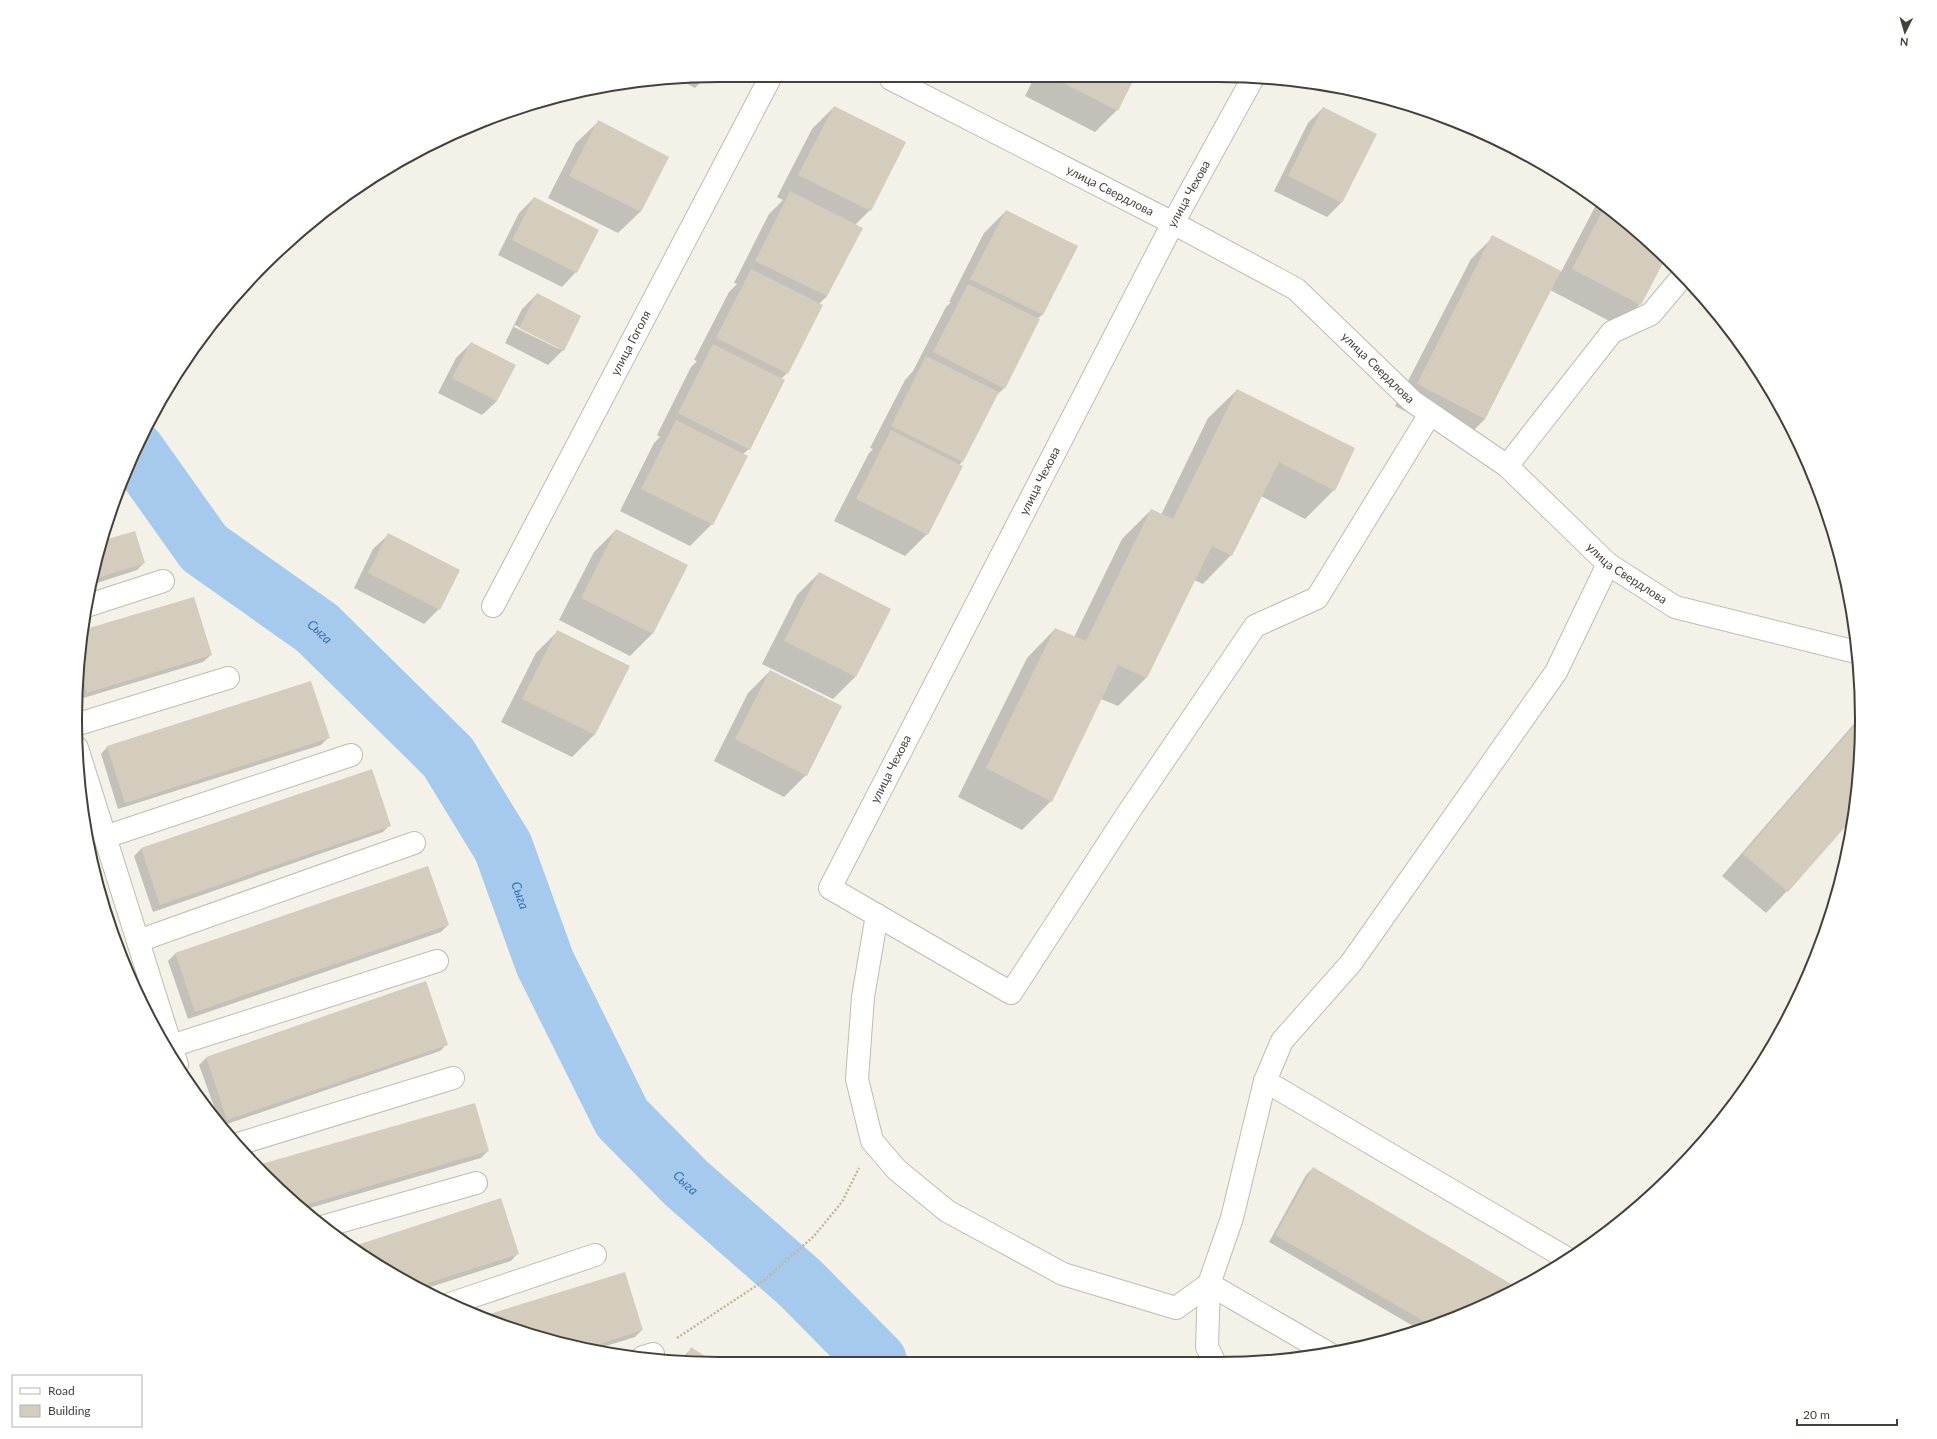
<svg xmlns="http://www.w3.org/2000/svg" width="1937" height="1439" font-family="Lato,sans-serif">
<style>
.shadow{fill:#0003;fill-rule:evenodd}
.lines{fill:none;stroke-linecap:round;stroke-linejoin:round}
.river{stroke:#a6caee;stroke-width:60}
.building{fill:#d4cdbd}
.minor-casing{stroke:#c1bcad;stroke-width:24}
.path{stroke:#c0b69c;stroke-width:2.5;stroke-dasharray:2 2;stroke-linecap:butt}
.minor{stroke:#fff;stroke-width:22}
.labels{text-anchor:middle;stroke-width:3.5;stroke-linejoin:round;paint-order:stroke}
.street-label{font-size:12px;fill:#464137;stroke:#fff}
.water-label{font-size:13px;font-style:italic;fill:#3370ae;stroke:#fff}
.rim{fill:none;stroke:#464137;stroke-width:2}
</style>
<rect width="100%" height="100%" fill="#f3f1e8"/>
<g class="shadow">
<path d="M1134,77L1117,110L1095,132L1025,96L1034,78Z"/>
<path d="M680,80H703L695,88Z"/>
<path d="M834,107L870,210L855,225L861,228L827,296L819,304L787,373L781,379L749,449L743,454L712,524L690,546L620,511L654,443L660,437L657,435L691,367L697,361L694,360L729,292L737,284L734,283L769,214L783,200L777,197L812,129Z"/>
<path d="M1323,108L1341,203L1327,217L1274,191L1308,123Z"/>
<path d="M598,122L667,157L640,212L618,233L548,198L576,143Z"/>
<path d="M534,198L576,272L562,287L498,255L519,213Z"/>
<path d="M1598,201L1643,235L1640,304L1619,326L1550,290L1485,419L1463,441L1395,406L1471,259L1493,237L1561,272Z"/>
<path d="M1006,211L1076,247L1042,315L1037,319L1004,388L995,397L963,461L959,465L927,534L905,556L834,521L869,453L873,449L870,448L905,380L913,371L946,307L951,302H949L984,233Z"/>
<path d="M537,294L563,350L548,365L505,343L522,309ZM515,325L559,347V349L514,327Z"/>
<path d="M471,343L497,401L482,415L438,393L456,358Z"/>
<path d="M1237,390L1334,490L1305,519L1261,496L1231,555L1203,584L1194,580L1146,678L1118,706L1101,699L1051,801L1022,830L958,797L1027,658L1055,629L1074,637L1122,539L1151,510L1161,515L1208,418Z"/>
<path d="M616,530L687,566L652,634L630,656L559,620L594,552Z"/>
<path d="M388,535L439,609L424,624L354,588L373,549Z"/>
<path d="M97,552L144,563L137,570L91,585Z"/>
<path d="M819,573L890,609L855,677L833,699L762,664L797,595Z"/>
<path d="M194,598L211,655L203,662L80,699L77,688L81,631Z"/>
<path d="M558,631L628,667L594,735L572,757L501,722L536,653Z"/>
<path d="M770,671L806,775L784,797L714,761L748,693Z"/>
<path d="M1859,718L1857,803L1854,816L1787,891L1766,913L1722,876Z"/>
<path d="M329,737L321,745L118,809L101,754L108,746Z"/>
<path d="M390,825L383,832L153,912L134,856L141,849Z"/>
<path d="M428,867L448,925L441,932L188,1019L168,961L175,954Z"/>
<path d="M447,1044L440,1051L221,1126L199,1065L206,1058Z"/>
<path d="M1750,1077L1702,1144L1672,1172L1670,1170Z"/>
<path d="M474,1104L488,1151L481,1158L303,1210L295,1204L259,1166Z"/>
<path d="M1313,1168L1517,1289L1464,1315L1420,1330L1269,1242L1306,1175Z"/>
<path d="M500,1199L518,1253L511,1261L421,1290L397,1278L355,1247Z"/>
<path d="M624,1273L642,1330L635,1337L596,1349L552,1342L482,1318Z"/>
<path d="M691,1349L713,1362L680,1363L684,1356Z"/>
</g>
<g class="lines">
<path class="river" id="s1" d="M135,451L204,548L317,628L448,757L503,847L545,963L622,1118L686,1183L800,1283L877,1361"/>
</g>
<g class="building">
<path d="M1119,77H1135L1118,111L1053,78Z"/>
<path d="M834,106L906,142L871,211L798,175Z"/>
<path d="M1323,107L1377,134L1342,203L1288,176Z"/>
<path d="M598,120L669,157L641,212L569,176Z"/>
<path d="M790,191L863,228L827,296L755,261Z"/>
<path d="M534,197L599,230L577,273L512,240Z"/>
<path d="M1605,206L1643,235L1665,259L1641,305L1572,269Z"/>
<path d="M1006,210L1078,246L1043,315L970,279Z"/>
<path d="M1492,235L1561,271L1485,419L1417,384Z"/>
<path d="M751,269L823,305L788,374L716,338Z"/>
<path d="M968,284L1040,319L1005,389L933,352Z"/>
<path d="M537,293L581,316L564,351L519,328Z"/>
<path d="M471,342L516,365L497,401L452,378Z"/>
<path d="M713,344L785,380L750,450L678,413Z"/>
<path d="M926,356L999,392L963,462L891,426Z"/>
<path d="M1237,389L1355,448L1335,491L1279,462L1232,556L1212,546L1147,678L1118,665L1052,802L986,768L1055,628L1086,641L1151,509L1173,519Z"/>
<path d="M676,420L748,456L713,525L641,489Z"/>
<path d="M891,430L963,466L928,535L856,499Z"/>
<path d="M616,529L688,565L653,634L581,598Z"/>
<path d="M135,531L145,563L92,580L97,552L101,541Z"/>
<path d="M388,533L460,570L440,610L368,573Z"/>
<path d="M819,572L891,609L856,677L784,641Z"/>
<path d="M194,597L212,655L87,693L79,664L82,630Z"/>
<path d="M557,630L630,666L595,735L522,699Z"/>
<path d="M770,670L842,706L807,776L735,739Z"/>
<path d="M311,681L330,738L125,803L107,746Z"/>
<path d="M1859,720L1857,803L1853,818L1788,892L1743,854Z"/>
<path d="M372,769L391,826L160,905L141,848Z"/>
<path d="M428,866L449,925L195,1012L175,953Z"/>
<path d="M426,981L448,1045L227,1120L206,1057Z"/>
<path d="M475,1103L489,1151L298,1207L258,1165Z"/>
<path d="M1730,1103L1731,1104L1702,1145L1697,1141Z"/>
<path d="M1313,1167L1518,1288L1464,1315L1432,1326L1275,1235Z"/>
<path d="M501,1198L519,1254L416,1287L397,1278L354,1246Z"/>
<path d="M625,1272L643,1330L588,1348L552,1342L480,1317Z"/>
<path d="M691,1347L714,1362L683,1363Z"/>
</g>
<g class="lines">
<g class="minor-casing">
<g id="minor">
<path d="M1254,76L1173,223L830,888L1011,993L1128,813L1255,626L1317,598L1430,414"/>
<path id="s2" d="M891,79L1173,223L1296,289L1412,401L1507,466L1608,564L1675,607L1856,652"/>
<path d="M1507,466L1612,332L1651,314L1682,277"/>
<path d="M86,606L163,581"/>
<path id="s3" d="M493,606L769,80"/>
<path d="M75,725L228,678"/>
<path d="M77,748L177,1065"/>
<path d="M105,837L351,755"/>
<path d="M877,915L863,997L857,1079L872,1141L897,1170L947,1211L1063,1274L1176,1308L1209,1284L1328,1353"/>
<path d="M138,941L414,843"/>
<path d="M171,1046L437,961"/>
<path d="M1265,1081L1568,1259"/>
<path d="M238,1144L453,1078"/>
<path d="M325,1226L476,1183"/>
<path d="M450,1304L595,1255"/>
<path d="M643,1357L653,1354"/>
<path d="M1213,1359L1207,1347L1209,1284L1232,1218L1265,1081L1282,1041L1351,963L1556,672L1608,564"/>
</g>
</g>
<path class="path" d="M677,1338L762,1282L814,1236L842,1202L859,1168"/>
<use href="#minor" class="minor"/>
</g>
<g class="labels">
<g class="street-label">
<text dy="4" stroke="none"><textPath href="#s2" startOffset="246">улица Свердлова</textPath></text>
<text transform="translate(1189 194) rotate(-61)" y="4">улица Чехова</text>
<text dy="4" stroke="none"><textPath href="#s3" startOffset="297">улица Гоголя</textPath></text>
<text dy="4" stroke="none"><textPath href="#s2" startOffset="570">улица Свердлова</textPath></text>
<text transform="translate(1040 481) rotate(-63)" y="4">улица Чехова</text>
<text dy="4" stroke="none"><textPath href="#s2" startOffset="894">улица Свердлова</textPath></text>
<text transform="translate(891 769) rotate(-63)" y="4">улица Чехова</text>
</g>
<g class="water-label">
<text dy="5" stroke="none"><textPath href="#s1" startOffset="262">Сыга</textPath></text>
<text dy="5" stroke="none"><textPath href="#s1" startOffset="598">Сыга</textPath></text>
<text dy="5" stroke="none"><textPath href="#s1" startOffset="934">Сыга</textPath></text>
</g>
</g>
<path d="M0 0H1937V1439H0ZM719 82H1218A637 637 0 0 1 1855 719V720A637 637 0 0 1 1218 1357H719A637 637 0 0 1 82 720V719A637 637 0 0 1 719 82Z" fill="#fff" fill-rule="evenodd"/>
<path class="rim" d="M719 82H1218A637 637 0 0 1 1855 719V720A637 637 0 0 1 1218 1357H719A637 637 0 0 1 82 720V719A637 637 0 0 1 719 82Z"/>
<rect x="12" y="1375" width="130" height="52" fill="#ffffff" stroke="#b5b3af"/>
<rect x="20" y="1388" width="20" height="6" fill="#ffffff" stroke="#b5b3af"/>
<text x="48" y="1395" font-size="12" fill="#464137">Road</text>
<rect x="20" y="1405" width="20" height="12" fill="#d4cdbd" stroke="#b5b3af"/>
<text x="48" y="1415" font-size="12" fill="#464137">Building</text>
<g transform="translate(1905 32) rotate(185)" stroke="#ffffff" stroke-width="3" paint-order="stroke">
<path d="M0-3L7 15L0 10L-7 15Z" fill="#464137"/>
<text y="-6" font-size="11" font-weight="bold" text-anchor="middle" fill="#464137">N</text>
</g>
<path d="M1797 1419v6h100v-6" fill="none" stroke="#464137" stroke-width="2"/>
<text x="1803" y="1419" font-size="12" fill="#464137" stroke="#ffffff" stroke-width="3" paint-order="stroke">20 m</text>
</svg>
